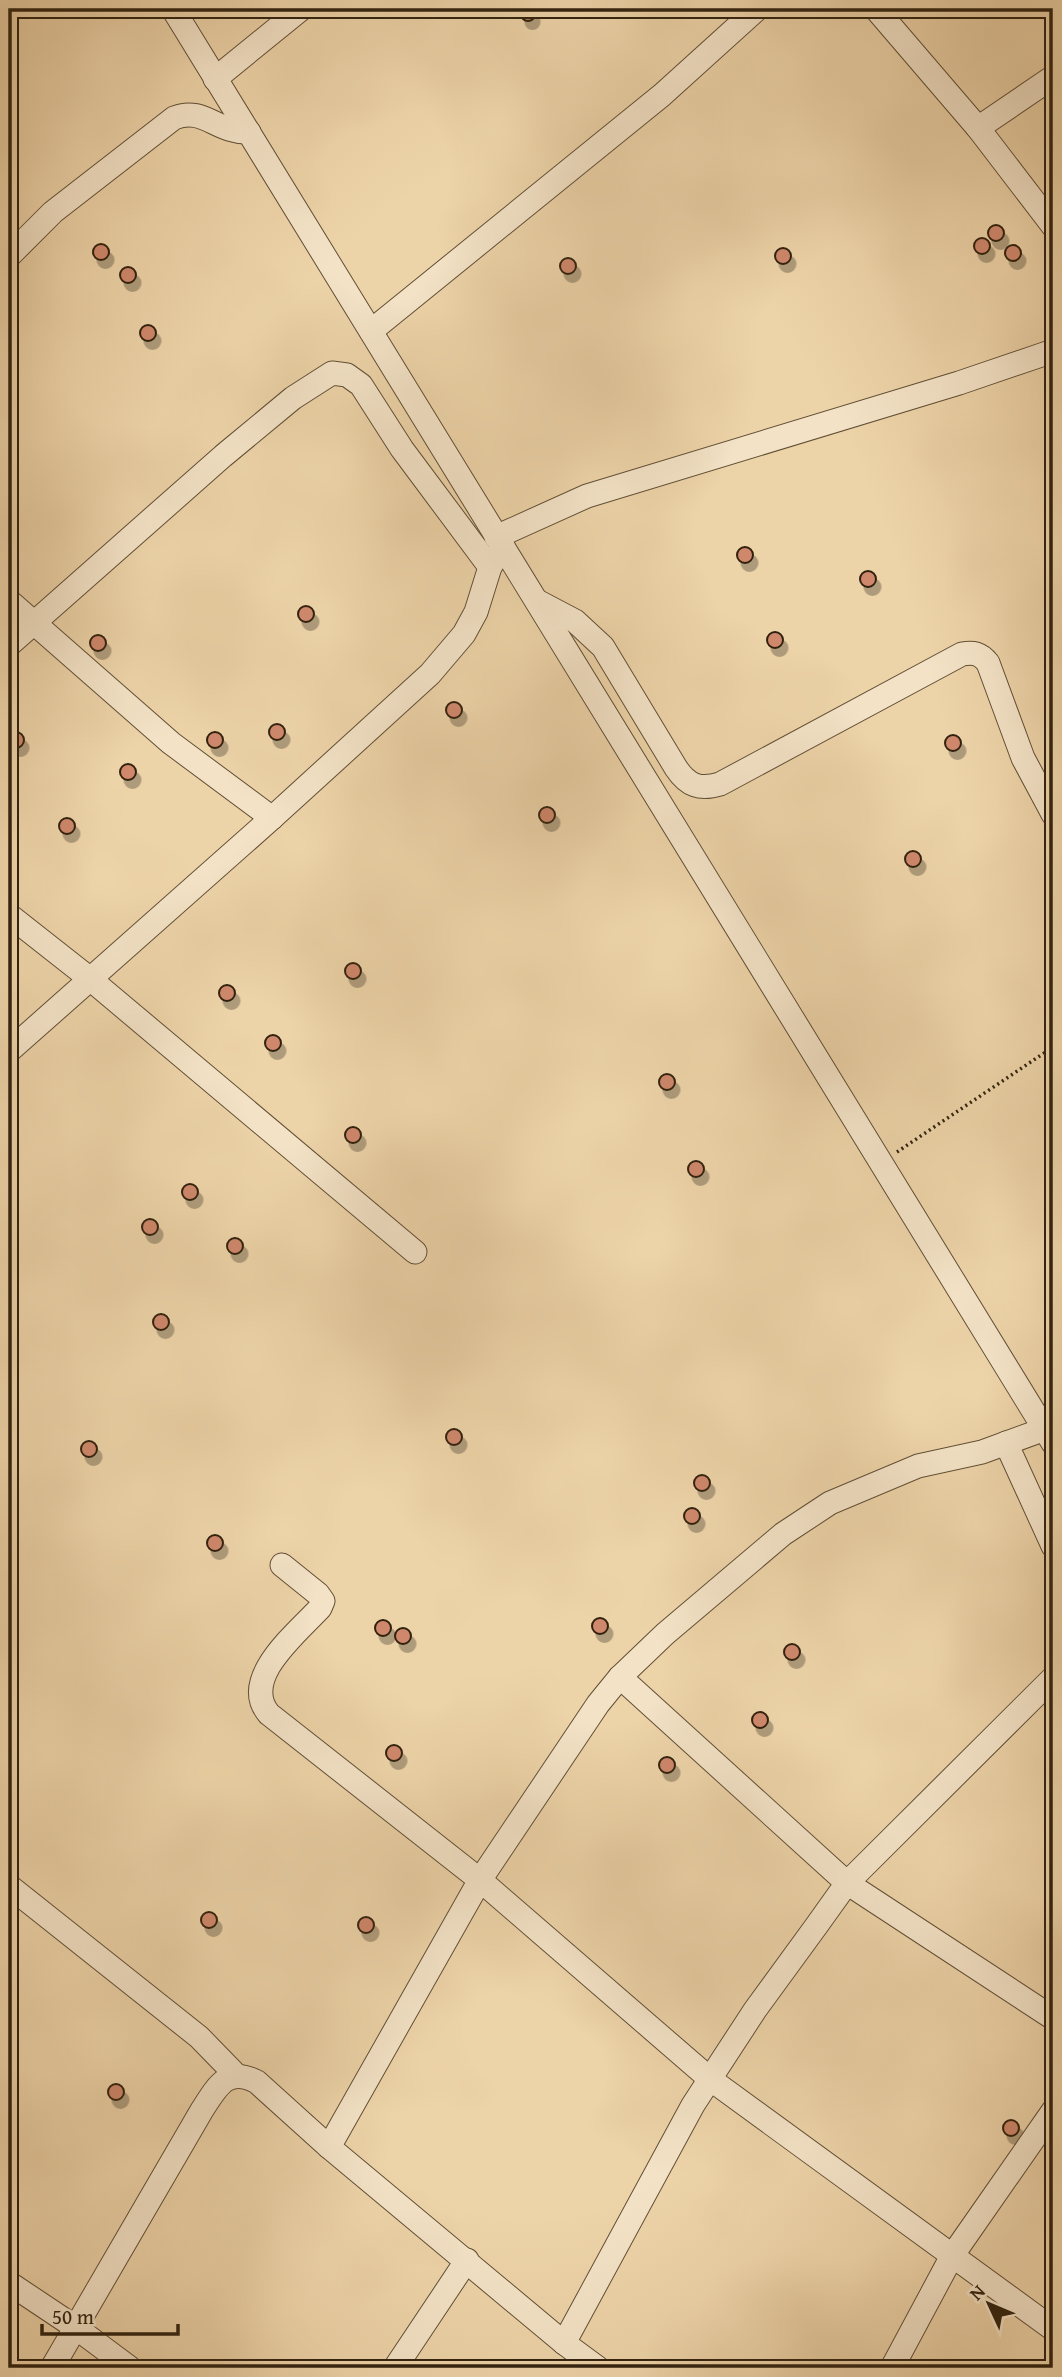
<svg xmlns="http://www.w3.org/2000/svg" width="1062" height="2377" font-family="'Gentium Book Plus',serif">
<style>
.building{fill:#cf886c;stroke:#322310;stroke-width:2;filter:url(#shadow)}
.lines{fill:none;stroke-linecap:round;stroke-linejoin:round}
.minor-casing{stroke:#614f36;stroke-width:25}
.path{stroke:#322310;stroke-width:3.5;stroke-dasharray:2 3.5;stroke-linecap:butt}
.minor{stroke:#f3e2c6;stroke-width:23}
</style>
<defs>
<filter id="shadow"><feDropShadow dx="4.5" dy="8" stdDeviation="0" flood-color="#0004"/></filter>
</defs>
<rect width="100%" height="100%" fill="#edd3a8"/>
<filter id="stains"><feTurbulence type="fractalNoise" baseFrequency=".00286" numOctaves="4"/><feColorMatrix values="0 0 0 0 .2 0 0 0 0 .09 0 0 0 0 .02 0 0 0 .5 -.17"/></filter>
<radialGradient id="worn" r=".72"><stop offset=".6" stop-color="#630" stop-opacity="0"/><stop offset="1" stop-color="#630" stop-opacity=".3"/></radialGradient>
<g class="building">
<circle cx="528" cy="14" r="7"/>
<circle cx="996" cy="233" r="8"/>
<circle cx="982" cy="246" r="8"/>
<circle cx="101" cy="252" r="8"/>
<circle cx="1013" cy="253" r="8"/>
<circle cx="783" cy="256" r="8"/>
<circle cx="568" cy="266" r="8"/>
<circle cx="128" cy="275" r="8"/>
<circle cx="148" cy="333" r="8"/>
<circle cx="745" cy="555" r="8"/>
<circle cx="868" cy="579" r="8"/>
<circle cx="306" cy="614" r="8"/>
<circle cx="775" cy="640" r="8"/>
<circle cx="98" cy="643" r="8"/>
<circle cx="454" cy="710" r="8"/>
<circle cx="277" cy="732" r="8"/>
<circle cx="215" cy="740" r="8"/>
<circle cx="16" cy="740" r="8"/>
<circle cx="953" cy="743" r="8"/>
<circle cx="128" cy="772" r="8"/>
<circle cx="547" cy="815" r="8"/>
<circle cx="67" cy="826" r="8"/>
<circle cx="913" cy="859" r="8"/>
<circle cx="353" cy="971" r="8"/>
<circle cx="227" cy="993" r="8"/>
<circle cx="273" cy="1043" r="8"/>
<circle cx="667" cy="1082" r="8"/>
<circle cx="353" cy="1135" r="8"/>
<circle cx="696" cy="1169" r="8"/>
<circle cx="190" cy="1192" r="8"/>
<circle cx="150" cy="1227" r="8"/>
<circle cx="235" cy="1246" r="8"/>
<circle cx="161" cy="1322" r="8"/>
<circle cx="454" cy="1437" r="8"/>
<circle cx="89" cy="1449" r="8"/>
<circle cx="702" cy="1483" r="8"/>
<circle cx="692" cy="1516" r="8"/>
<circle cx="215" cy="1543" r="8"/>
<circle cx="600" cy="1626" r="8"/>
<circle cx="383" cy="1628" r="8"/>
<circle cx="403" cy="1636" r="8"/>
<circle cx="792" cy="1652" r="8"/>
<circle cx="760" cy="1720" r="8"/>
<circle cx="394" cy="1753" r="8"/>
<circle cx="667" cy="1765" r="8"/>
<circle cx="209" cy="1920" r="8"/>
<circle cx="366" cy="1925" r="8"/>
<circle cx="116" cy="2092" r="8"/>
<circle cx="1011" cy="2128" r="8"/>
</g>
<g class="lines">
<g class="minor-casing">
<g id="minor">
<path d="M173,9L1053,1443"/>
<path d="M876,9L978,128L1053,226"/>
<path d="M215,79L301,9"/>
<path d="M978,128L1053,77"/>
<path d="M9,256L53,212L174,118C204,106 216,133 249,132"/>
<path d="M371,331L662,95L757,9"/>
<path d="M496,537L587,496L959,383L1053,351"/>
<path d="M9,601L171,743L272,818"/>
<path d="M537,601L575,621L603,647L676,768C688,786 700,790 720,784L962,654C973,652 980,653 988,663L1023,758L1053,814"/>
<path d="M9,645L223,456L293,398L332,373L347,375L361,385L402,449L490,567"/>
<path d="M9,915L89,978L415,1252"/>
<path d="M9,1051L272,818L430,674L464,634L476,612L490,567L503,546"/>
<path d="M1006,1443L1053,1546"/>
<path d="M282,1565L318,1594L323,1601L320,1608C297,1633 239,1679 269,1714L480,1880L710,2079L1053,2329"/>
<path d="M620,1677L847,1883L1053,2018"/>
<path d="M9,1886L199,2037L236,2075"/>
<path d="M329,2147L480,1880L598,1704L620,1677L665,1634L783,1534L830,1503L918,1466L982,1452L1045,1429"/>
<path d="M9,2283L75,2327L130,2368"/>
<path d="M564,2343L693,2105L755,2010L817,1925L847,1883L1053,1678"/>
<path d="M52,2368L202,2110C217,2087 227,2066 257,2082L329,2147L564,2343L598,2368"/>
<path d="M395,2368L467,2260"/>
<path d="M892,2368L952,2256L1053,2111"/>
</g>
</g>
<path class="path" d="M897,1152L1053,1047"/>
<use href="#minor" class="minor"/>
</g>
<rect width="1062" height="2377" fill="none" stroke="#edd3a8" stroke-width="35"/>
<rect x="10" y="10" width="1041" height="2356" fill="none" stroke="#322310" stroke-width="3.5"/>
<rect x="18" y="18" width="1027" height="2342" fill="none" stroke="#322310" stroke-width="2"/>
<g transform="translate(989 2304) rotate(314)" stroke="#f3e2c6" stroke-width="5" paint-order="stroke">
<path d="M0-5L12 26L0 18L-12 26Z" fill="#322310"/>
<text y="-10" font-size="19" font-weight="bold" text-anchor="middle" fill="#322310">N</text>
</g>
<path d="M42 2324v10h136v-10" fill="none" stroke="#322310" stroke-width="3.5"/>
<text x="52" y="2324" font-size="21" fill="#322310" stroke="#f3e2c6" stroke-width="5" paint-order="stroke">50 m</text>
<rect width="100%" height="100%" filter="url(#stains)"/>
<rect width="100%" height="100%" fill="url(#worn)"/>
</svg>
